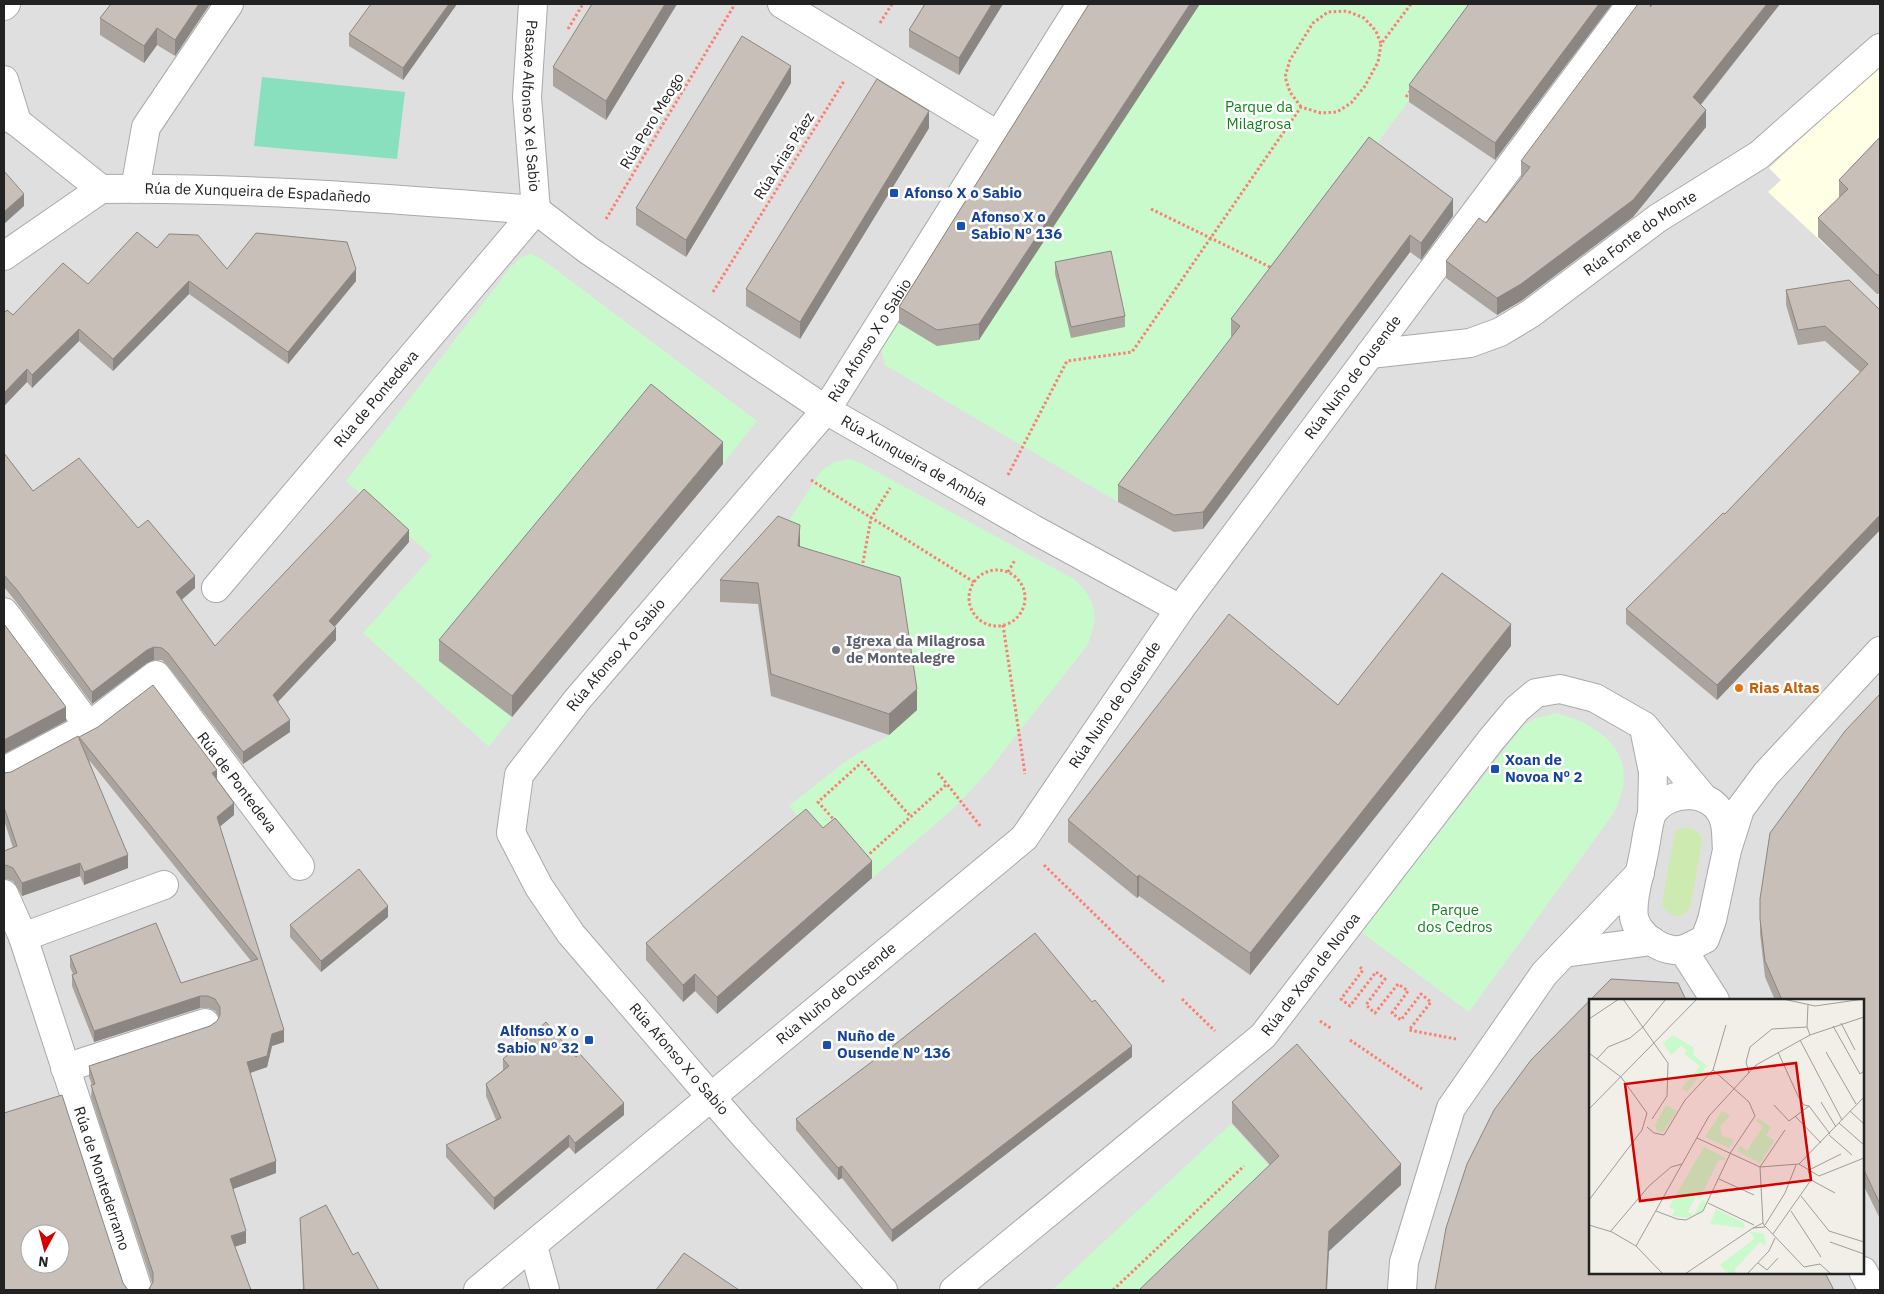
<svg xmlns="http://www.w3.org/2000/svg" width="1884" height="1294" font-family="'IBM Plex Sans',sans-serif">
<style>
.residential{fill:#e0dfdf;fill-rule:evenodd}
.education{fill:#ffffe5}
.grass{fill:#cdebb0}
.park{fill:#c8facc}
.pitch{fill:#88e0be}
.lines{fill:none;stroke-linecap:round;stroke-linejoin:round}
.minor-casing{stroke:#a9a9a9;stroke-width:30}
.tertiary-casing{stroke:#a9a9a9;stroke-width:30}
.path{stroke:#fa8072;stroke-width:3;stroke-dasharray:2.5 2.5;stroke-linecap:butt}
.minor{stroke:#fff;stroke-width:28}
.tertiary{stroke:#fff;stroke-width:28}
.wall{fill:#aba49e}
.shaded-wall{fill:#8b8681}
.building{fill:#c7bfb8;stroke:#8b8681;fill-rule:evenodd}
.transit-dot{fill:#1a4fb4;stroke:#fff;stroke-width:2}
.worship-dot{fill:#6b7280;stroke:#fff;stroke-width:2}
.food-dot{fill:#e8710a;stroke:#fff;stroke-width:2}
.labels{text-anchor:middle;stroke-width:5;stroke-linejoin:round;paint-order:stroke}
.street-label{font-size:15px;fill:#222;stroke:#fff}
.park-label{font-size:15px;fill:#0c8416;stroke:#fff}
.transit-label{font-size:15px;font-weight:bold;fill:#164399;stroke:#fff;text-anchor:start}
.worship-label{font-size:15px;font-weight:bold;fill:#5b616d;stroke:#fff;text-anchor:start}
.food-label{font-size:15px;font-weight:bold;fill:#c56008;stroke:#fff;text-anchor:start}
.inset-road{fill:none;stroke:#9f9d99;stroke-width:1}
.view{fill:#d40000;fill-opacity:0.15;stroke:#d40000;stroke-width:2.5}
.inset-edge{fill:none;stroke:#222;stroke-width:2.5}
</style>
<rect width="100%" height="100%" fill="#f2efe9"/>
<path class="residential" d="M4,4H1880V1290H4ZM1590,1000H1863V1273H1590ZM30,1234H60V1264H30Z"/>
<path class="education" d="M1880,66V296L1768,192L1781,180L1769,168Z"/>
<path class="grass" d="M1683,827C1694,828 1702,832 1702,843L1690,908L1682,915L1676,917L1665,910L1662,904L1674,836L1676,831Z"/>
<g class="park">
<path d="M1200,4H1481L1369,154L1240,343L1118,502L885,365L881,347L897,322L937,346Z"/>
<path d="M531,254L542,259L757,421L723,464L439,661L512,717L489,747L363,633L432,556L346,481L511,267L521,257Z"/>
<path d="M849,459L859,462L1074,579C1097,600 1099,618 1087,646L984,776L952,810L872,878L835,835L806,826L789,806L847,760L889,735L917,710L778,538L821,471L834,462Z"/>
<path d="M1557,713C1609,728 1642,760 1613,814L1469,1012L1361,932L1523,726L1536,718Z"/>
<path d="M1231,1124L1278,1176L1158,1290H1052Z"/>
</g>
<path class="pitch" d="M262,77L405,92L397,159L254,146Z"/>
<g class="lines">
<g class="minor-casing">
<g id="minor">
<path id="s1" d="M533,4L527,97L536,210"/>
<path d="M782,4L999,136"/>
<path d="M4,6L6,4"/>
<path d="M4,80L17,122"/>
<path id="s2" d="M4,115L17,122L101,189C246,187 391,199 536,210"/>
<path d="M135,189L146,127L229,4"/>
<path id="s3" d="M536,210L588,250L826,410L1033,529L1180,609"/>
<path d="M4,256L101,189"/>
<path id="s4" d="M1370,354L1470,343L1500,332L1530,314L1658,218L1759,155L1880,48"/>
<path id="s5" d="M216,588L536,210"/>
<path d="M4,612L89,726"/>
<path d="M1644,728L1653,772L1652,813"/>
<path id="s6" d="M4,771L89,726L156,675L300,866"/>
<path id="s7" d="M4,894L23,937L138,1290"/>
<path d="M23,937L164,885"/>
<path d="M1564,953L1652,941"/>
<path d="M65,1068L205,1023"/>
<path d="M533,1246L545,1290"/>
<path id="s8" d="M478,1290L1024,838L1180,609L1631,4"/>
<path id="s9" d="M883,1290L741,1132L571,934L539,887L511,833L519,775L577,700L826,410L1081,4"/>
<path id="s10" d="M954,1290L1263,1036L1491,740L1517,709L1536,693L1560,689L1595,698L1644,726L1702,796"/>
<path d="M1402,1290L1404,1262L1451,1108L1544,974L1640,873"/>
</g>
</g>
<g class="tertiary-casing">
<g id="tertiary">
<path d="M1727,850C1726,841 1727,829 1724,820C1714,789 1671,788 1653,812C1648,820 1646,846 1643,857C1640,875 1631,898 1634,917C1637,936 1666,955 1684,949C1691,947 1698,942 1705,939L1712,920L1727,850L1740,809L1766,774L1880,651"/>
<path d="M1683,950L1715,1000"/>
<path d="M1863,1271L1873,1290"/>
</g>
</g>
<g class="path">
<path d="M880,23L892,4"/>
<path d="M568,29L583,4"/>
<path d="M1406,97L1411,90"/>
<path d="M1301,107L1290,92L1285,77L1290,60L1313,23L1328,12L1347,11L1364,18L1376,31L1381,44"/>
<path d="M1151,209L1272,268"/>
<path d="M606,219L735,4"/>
<path d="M713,292L844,81"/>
<path d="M1008,475L1067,361L1132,352L1301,107L1321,113L1337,112L1351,103L1365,86L1378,62L1381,44L1411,4"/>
<path d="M811,480L974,582"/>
<path d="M862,568L871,518L890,488"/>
<circle cx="997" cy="598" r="28"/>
<path d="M1008,572L1015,560"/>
<path d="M1003,625L1025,774"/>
<path d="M938,773L947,784"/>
<path d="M836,822L818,802L862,762L911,817"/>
<path d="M866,857L947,784L981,827"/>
<path d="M1044,865L1165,983"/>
<path d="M1360,967L1363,970L1341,999L1350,1006L1376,972L1385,979L1366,1005L1375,1013L1398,984L1408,991L1392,1013L1401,1020L1421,994L1431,1002L1409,1030L1456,1039"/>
<path d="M1182,999L1215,1031"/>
<path d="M1320,1021L1332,1029"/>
<path d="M1350,1040L1422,1089"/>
<path d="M1113,1290L1244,1166"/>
</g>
<use href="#minor" class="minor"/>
<use href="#tertiary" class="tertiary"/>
</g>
<g class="wall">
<path d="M111,4H210L175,56L157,45L144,63L100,35V18Z"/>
<path d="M457,4L403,80L349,46V34Z"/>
<path d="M677,4L606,120L553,86V67Z"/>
<path d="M925,4H1003L959,75L909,47V30Z"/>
<path d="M1089,4L979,340L937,346L899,323V307Z"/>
<path d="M1469,4H1612L1495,160L1409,102V85Z"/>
<path d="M1780,4L1701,105L1706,127L1633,217L1521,301L1497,315L1446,278V261L1486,223L1521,178V161Z"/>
<path d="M791,83L686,257L636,225V208Z"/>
<path d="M929,128L800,339L746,306V289Z"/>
<path d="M1369,137L1453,216L1421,260L1410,252L1203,529L1174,532L1118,502V485L1232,337L1231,336V319Z"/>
<path d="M1880,137V294H1877L1818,237V218L1839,198V180Z"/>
<path d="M157,248L227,269L356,281L288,364L189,294L113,371L79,341L32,388L27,382L4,406V313L13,315L88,284Z"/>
<path d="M1055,262L1125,316V327L1071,338L1055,274Z"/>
<path d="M1786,290L1880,310V530L1717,700L1626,624V609L1725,514L1860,372L1825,341L1798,345L1786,305Z"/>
<path d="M4,453L33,491L138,528L195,588L182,600L215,646L409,542L335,626L336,640L278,702L290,732L243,764L168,666L162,660H154L147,663L92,704L17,603L4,587Z"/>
<path d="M723,464L512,717L439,661V640Z"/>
<path d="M800,546L917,710L889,735L771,696L758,604L720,602V580Z"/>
<path d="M1511,646L1250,975L1139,896L1137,898L1068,842V820L1338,705Z"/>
<path d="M1880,694V1219L1863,1184V1000H1775L1765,977L1760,934V899Z"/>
<path d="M79,738L217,779L234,815L219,826L284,1042L272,1046L267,1067L250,1073L276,1173L233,1189L246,1243L234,1247L149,1289L152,1283L91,1097L92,1085L89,1077V1066L210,1026L217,1021L219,1017L215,1011L208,1008H200L94,1042L72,986V975L73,974L70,967V956L181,983L251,961L89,760L128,868L84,885L80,876L22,896L13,881L6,879H4V851L13,848L4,820V773L11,772Z"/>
<path d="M823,828L872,878L717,1014L695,991L683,1002L646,960V943Z"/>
<path d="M388,917L321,972L290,937V925Z"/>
<path d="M1132,1057L892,1242L842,1178L838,1180L796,1130V1119Z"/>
<path d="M503,1059L624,1115L575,1154L569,1147L494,1210L446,1157V1145L496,1120L486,1096V1084L503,1070Z"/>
<path d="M1232,1102L1401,1185L1329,1251L1270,1165L1232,1123Z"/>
<path d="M300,1218L379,1290H303Z"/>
</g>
<g class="shaded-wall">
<path d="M199,4H210L175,56V40Z"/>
<path d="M449,4H457L403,80V68Z"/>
<path d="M665,4H677L606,120V101Z"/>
<path d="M992,4H1003L959,75V58Z"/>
<path d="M1190,4H1200L979,340V324Z"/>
<path d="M1599,4H1612L1495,160V143Z"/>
<path d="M1767,4H1780L1693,114V97Z"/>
<path d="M157,28V45L144,63V46Z"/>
<path d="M791,66V83L686,257V240Z"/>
<path d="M1706,110V127L1633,217L1521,301L1497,315V298Z"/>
<path d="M929,111V128L800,339V322Z"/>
<path d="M24,194V206L4,224V212Z"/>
<path d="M1453,199V216L1421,260V243Z"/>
<path d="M1410,235V252L1203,529V512Z"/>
<path d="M356,269V281L288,364V352Z"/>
<path d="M189,281V294L113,371V359Z"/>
<path d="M79,329V341L32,388V375Z"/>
<path d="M27,369V382L4,406V393Z"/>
<path d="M723,442V464L512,717V696Z"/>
<path d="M1880,515V530L1717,700V685Z"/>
<path d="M800,525V547L798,546Z"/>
<path d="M409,530V542L329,633V621Z"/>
<path d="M195,576V588L176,604V592Z"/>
<path d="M1511,624V646L1250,975V953Z"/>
<path d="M336,628V640L273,707V695Z"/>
<path d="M154,647V660L147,663L92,704V692L147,650Z"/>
<path d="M917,689V710L889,735V714Z"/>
<path d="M66,707V721L4,754V740Z"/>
<path d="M290,720V732L243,764V752Z"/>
<path d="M217,770V782L212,773Z"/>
<path d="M234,803V815L217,829V817Z"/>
<path d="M128,855V868L84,885V872Z"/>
<path d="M872,861V878L717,1014V997Z"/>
<path d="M80,863V876L22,896V883Z"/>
<path d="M1139,875V896L1137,898V877Z"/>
<path d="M388,906V917L321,972V961Z"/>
<path d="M695,974V991L683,1002V985Z"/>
<path d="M200,996V1008L94,1042V1031Z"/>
<path d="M284,1030V1042L272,1046L267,1067L247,1074V1062L272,1034Z"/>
<path d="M1132,1046V1057L892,1242V1230Z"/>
<path d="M624,1103V1115L575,1154V1143Z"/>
<path d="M569,1135V1147L494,1210V1198Z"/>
<path d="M276,1161V1173L230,1190V1179Z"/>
<path d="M1401,1164V1185L1329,1251L1327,1290H1326L1329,1231Z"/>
<path d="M842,1166V1178L838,1180V1168Z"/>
<path d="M246,1231V1243L231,1248V1236Z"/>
</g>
<g class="building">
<path d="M111,4H199L175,40L157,28L144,46L100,18Z"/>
<path d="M371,4H449L403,68L349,34Z"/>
<path d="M592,4H665L606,101L553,67Z"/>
<path d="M925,4H992L959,58L909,30Z"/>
<path d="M1089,4H1190L979,324L937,330L899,307Z"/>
<path d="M1469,4H1599L1495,143L1409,85Z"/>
<path d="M1638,4H1651L1650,7L1653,4H1767L1693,97L1706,110L1633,200L1521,284L1497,298L1446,261L1479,218L1486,223L1530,167L1521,161Z"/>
<path d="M742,36L791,66L686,240L636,208Z"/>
<path d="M877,79L929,111L800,322L746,289Z"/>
<path d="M1369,137L1453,199L1421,243L1410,235L1203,512L1174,515L1118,485L1240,326L1231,319Z"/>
<path d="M1880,137V275H1877L1818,218L1848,189L1839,180Z"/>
<path d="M4,171L24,194L4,212Z"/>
<path d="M137,232L157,248L169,234L198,235L227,269L256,233L347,242L356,269L288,352L189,281L113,359L79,329L32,375L27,369L4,393V313L7,310L13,315L63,263L88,284Z"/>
<path d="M1111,251L1125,316L1071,327L1055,262Z"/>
<path d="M1849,280L1880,310V515L1717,685L1626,609L1723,513L1725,514L1868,364L1825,326L1798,330L1786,290Z"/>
<path d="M651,384L723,442L512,696L439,640Z"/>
<path d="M4,453L33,491L79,458L138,528L148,520L195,576L176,592L215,646L364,489L409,530L329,621L336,628L273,695L290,720L243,752L168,653L162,648L154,647L147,650L92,692L17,590L4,575Z"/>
<path d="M778,516L800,525L798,546L900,577L917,689L889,714L771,674L758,583L720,580Z"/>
<path d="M1442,573L1511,624L1250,953L1139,875L1137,877L1068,820L1229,614L1338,705Z"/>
<path d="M4,624L66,707L4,740Z"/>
<path d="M153,685L217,770L212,773L234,803L217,817L284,1030L272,1034L267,1056L247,1062L276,1161L230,1179L246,1231L231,1236L251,1290H147L149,1289L153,1282V1273L91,1085L95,1084L89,1066L210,1026L217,1021L220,1015V1007L215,999L208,996H200L94,1031L72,975L77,973L70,956L156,923L181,983L258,959L79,737L98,727Z"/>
<path d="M1880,694V1204L1863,1168V1000H1782L1765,961L1760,919V899L1770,833L1845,731Z"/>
<path d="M78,736L128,855L84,872L80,863L22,883L13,868L6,865L4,866V851L17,846L4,807V773L11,772Z"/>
<path d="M806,809L823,828L835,818L872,861L717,997L695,974L683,985L646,943Z"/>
<path d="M359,869L388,906L321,961L290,925Z"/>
<path d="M1035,933L1092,1002L1095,1000L1132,1046L892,1230L842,1166L838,1168L796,1119L898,1042Z"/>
<path d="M1611,979L1678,983L1686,1000H1590V1273H1825L1834,1290H1435L1446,1228L1467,1164L1494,1110L1531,1060Z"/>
<path d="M546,1022L576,1057L580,1054L624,1103L575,1143L569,1135L494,1198L446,1145L501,1118L486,1084L509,1066L503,1059Z"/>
<path d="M1297,1044L1401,1164L1329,1231L1326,1290H1139L1279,1156L1232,1102Z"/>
<path d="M62,1095L123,1283L128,1290H4V1113ZM30,1234H60V1264H30Z"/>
<path d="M326,1205L353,1255L358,1252L379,1290H304L300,1218Z"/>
<path d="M684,1253L739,1290H656Z"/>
</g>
<g class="transit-dot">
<rect x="889" y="188" width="10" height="10" rx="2.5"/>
<rect x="956" y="221" width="10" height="10" rx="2.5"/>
<rect x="1490" y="764" width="10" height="10" rx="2.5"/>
<rect x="584" y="1035" width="10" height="10" rx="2.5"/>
<rect x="822" y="1040" width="10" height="10" rx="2.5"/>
</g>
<circle class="worship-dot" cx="836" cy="650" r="5"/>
<circle class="food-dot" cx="1739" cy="688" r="5"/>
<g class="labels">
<g class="street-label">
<text dy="5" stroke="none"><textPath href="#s1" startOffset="102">Pasaxe Alfonso X el Sabio</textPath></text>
<text transform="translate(652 121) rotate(-59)" y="5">Rúa Pero Meogo</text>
<text transform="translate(784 156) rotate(-58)" y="5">Rúa Arias Páez</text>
<text dy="5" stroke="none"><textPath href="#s2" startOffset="279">Rúa de Xunqueira de Espadañedo</textPath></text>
<text dy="5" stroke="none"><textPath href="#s4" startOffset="304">Rúa Fonte do Monte</textPath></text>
<text dy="5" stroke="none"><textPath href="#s9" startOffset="1209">Rúa Afonso X o Sabio</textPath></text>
<text dy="5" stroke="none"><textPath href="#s8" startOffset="1275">Rúa Nuño de Ousende</textPath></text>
<text dy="5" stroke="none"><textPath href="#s5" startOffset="248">Rúa de Pontedeva</textPath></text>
<text dy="5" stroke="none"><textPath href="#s3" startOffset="454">Rúa Xunqueira de Ambía</textPath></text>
<text dy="5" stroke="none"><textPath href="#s9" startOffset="804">Rúa Afonso X o Sabio</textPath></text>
<text dy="5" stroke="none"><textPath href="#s8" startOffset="870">Rúa Nuño de Ousende</textPath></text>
<text dy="5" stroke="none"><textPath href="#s6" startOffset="315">Rúa de Pontedeva</textPath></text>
<text dy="5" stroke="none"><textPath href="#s10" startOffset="478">Rúa de Xoan de Novoa</textPath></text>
<text dy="5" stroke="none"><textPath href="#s8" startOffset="465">Rúa Nuño de Ousende</textPath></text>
<text transform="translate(679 1059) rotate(49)" y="5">Rúa Afonso X o Sabio</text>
<text dy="5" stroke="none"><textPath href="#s7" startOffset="301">Rúa de Montederramo</textPath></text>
</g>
<g class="park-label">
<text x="1259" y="112">Parque da<tspan x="1259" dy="17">Milagrosa</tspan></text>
<text x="1455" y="915">Parque<tspan x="1455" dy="17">dos Cedros</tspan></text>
</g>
<g class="transit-label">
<text x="904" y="198">Afonso X o Sabio</text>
<text x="971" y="222">Afonso X o<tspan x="971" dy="17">Sabio Nº 136</tspan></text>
<text x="1505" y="765">Xoan de<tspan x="1505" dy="17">Novoa Nº 2</tspan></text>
<text x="579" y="1036" text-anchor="end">Alfonso X o<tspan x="579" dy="17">Sabio Nº 32</tspan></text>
<text x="837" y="1041">Nuño de<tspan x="837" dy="17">Ousende Nº 136</tspan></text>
</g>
<g class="worship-label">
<text x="846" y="646">Igrexa da Milagrosa<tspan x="846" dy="17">de Montealegre</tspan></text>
</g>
<g class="food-label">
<text x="1749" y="693">Rias Altas</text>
</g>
</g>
<g transform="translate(1589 999)">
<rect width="275" height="275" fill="#f2efe9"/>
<path d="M84,36L105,49L104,56L118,67L98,93L93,89L111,67L95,55L98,51L92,47L82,56L74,44ZM77,106L88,112L74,133L68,132L66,126ZM133,112L141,117L131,127L133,137L145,141L140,149L116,138ZM169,119L182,128L177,136L185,142L171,164L148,152L151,147L158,152L174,127L167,122ZM115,148L138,160L129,162L111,199L107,197L99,213L105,216L113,201L118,203L112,214L99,219L83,217L86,211L80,208ZM127,210L155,224L156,229L121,225ZM160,232L175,235L177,247L171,243L146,270L147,275H139L131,266L166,239Z" fill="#c8facc"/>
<path class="inset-road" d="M34,0L79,64L78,97L63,120M194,0L226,7L275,0M0,20L30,0M252,24L266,51M244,27L271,75L275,72M218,28L219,6M211,41L253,121M189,53L209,97L215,106L220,107M237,53L267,105M0,54L32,78L58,114M8,60L19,48L41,39L54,28L77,0M160,74L157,63L161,48L183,30L218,28L221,36L275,18M232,103L247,128M185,106L200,122L220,107M220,107L241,135M0,110L108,0M261,112L275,125M206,117L232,144M250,124L275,146M58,128L65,134L75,136L96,101L124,71L137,26M240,136L263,156M108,139L171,168M210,165L275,98M171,168L210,165L230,177L275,159M171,168L174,224L164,229L176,228L174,224M171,168L196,131M220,171L252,155M130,180L165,196M222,181L246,194M212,197L240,232L275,243M0,201L53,131L58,114M119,204L165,226M67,212L88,220L97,221L114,212L142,153L166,117L160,103L124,71M202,212L232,258M0,226L23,233L47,247L74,275M176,226L196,194L207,166M176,227L215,268L231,265L242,275M21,233L60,187L82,168L93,165M184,235L222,181L219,171M241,243L275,255M47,247L120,117L167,66L221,36M169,264L178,271L189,259M96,275L164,229M158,275L180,252L186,239"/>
<path class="view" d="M207,64L222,181L51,202L36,85Z"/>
<rect width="275" height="275" class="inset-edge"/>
</g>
<rect width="1884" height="1294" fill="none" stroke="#222222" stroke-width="10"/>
<g transform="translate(45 1249) rotate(187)"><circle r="24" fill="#ffffff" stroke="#a7a7a7"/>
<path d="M0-4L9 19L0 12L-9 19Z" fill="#d40000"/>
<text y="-8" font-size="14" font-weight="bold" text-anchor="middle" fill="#222222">N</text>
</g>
</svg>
